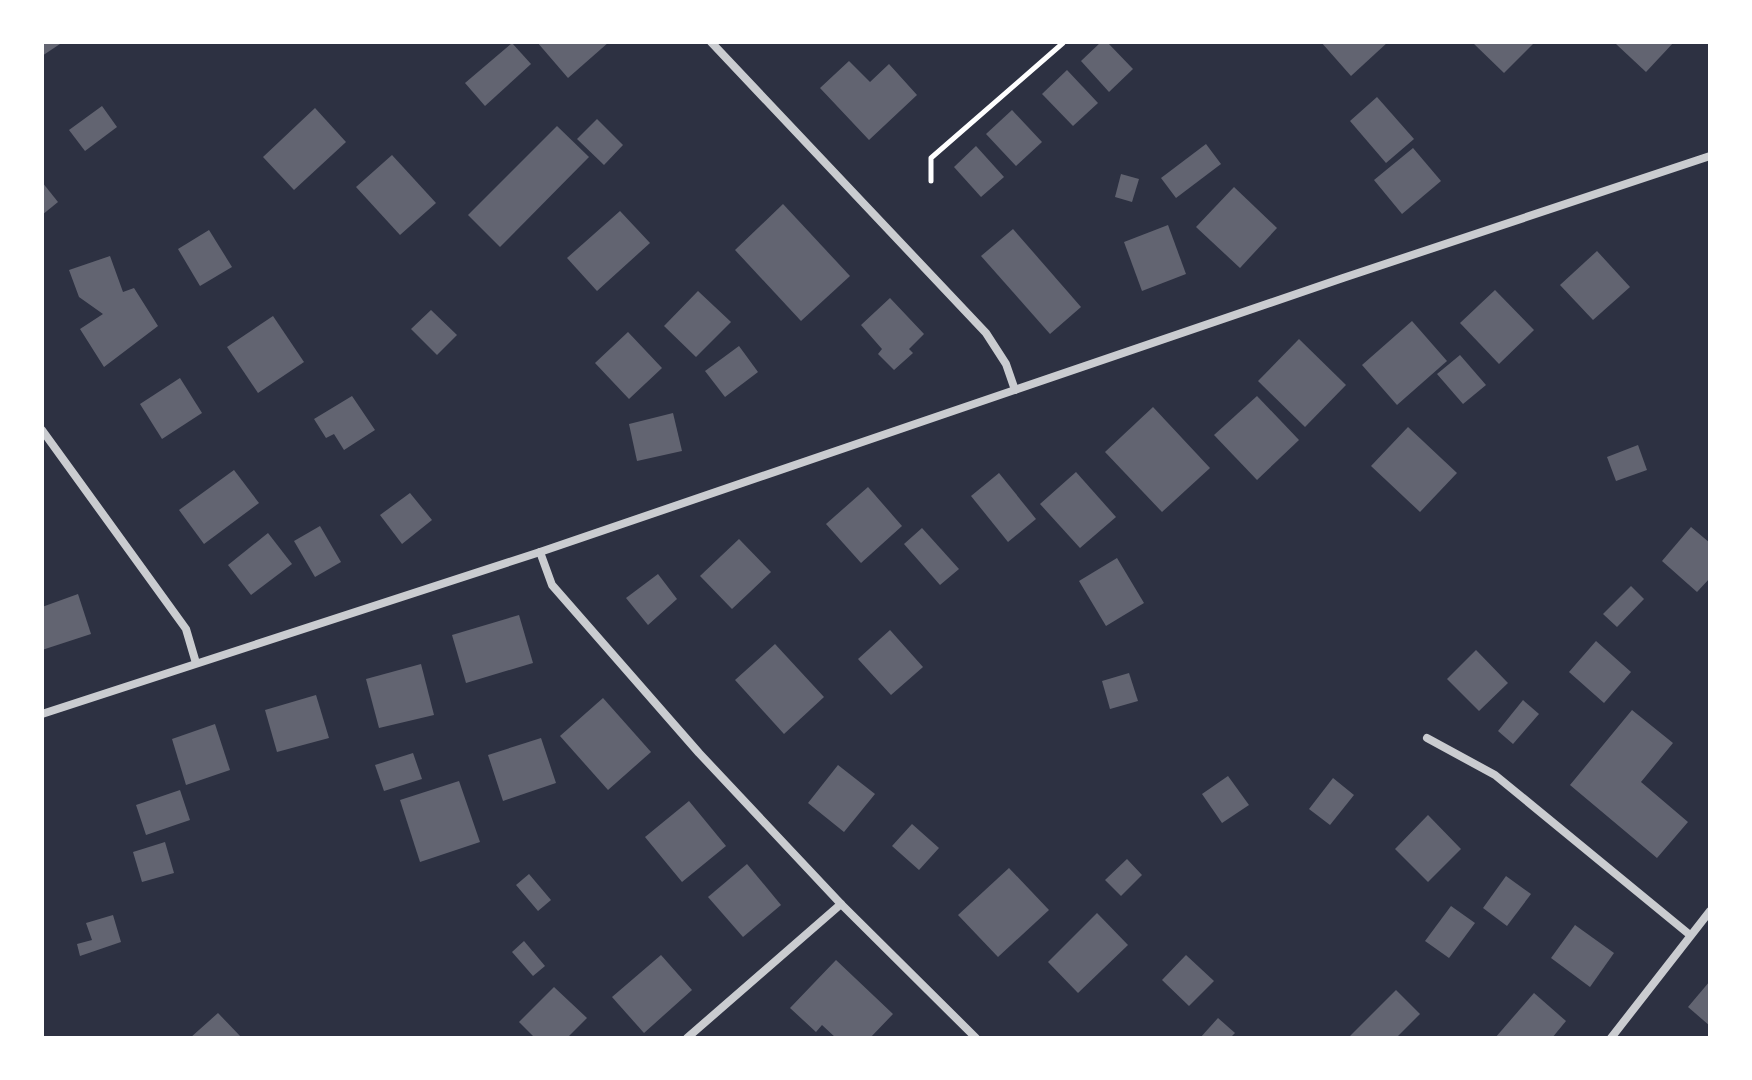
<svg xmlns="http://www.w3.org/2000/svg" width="1752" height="1080" font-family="'Exo 2',sans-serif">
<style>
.building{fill:#626471}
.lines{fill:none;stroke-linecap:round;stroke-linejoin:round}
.path{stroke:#fff;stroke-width:5}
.minor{stroke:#caccd0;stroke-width:8}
</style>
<rect width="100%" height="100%" fill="#2d3142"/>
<g class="building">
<path d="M42,42H63L42,56Z"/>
<path d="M537,42H609L568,78Z"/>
<path d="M1101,42H1107L1133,69L1109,92L1081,61Z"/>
<path d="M1321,42H1388L1351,76Z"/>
<path d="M1472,42H1535L1504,73Z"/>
<path d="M1617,42H1674L1646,72L1616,44Z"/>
<path d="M512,43L531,64L485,106L465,83Z"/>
<path d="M849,61L870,82L889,64L917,95L869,140L820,88Z"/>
<path d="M1067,70L1098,103L1073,126L1042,94Z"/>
<path d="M1377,97L1414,139L1386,163L1350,121Z"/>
<path d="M102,106L117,127L85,151L69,130Z"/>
<path d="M315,108L346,142L294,190L263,157Z"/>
<path d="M1012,110L1042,142L1016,166L986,134Z"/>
<path d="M597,119L623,145L604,165L577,139Z"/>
<path d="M557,126L589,157L500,247L468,215Z"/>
<path d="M1206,144L1221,164L1176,198L1161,178Z"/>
<path d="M976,146L1004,177L981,197L954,167Z"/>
<path d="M1413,148L1441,181L1402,214L1374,180Z"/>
<path d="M392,155L436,203L400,235L356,187Z"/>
<path d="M1121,174L1139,179L1132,202L1115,197Z"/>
<path d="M42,182L58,202L42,215Z"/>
<path d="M1234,187L1277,228L1240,268L1196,227Z"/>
<path d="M783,204L850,276L801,321L735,250Z"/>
<path d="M620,211L650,243L597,291L567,258Z"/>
<path d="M1168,225L1186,274L1142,291L1124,242Z"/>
<path d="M1013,229L1081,307L1050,334L981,256Z"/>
<path d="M209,230L232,267L200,286L178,249Z"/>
<path d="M1597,251L1630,287L1593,320L1560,285Z"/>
<path d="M110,256L123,292L134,288L158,326L104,367L80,329L103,314L79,297L69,270Z"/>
<path d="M1495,290L1534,330L1499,364L1460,323Z"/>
<path d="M698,291L731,322L696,357L664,326Z"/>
<path d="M890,298L924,334L909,349L913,353L894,370L878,354L882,349L861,325Z"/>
<path d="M431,310L457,335L437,355L411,329Z"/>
<path d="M273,316L304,362L258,393L227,347Z"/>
<path d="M1412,321L1447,361L1397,405L1362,365Z"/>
<path d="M628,332L662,368L629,399L595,363Z"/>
<path d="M1299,339L1346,385L1305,427L1258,381Z"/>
<path d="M739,346L758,372L725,397L705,371Z"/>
<path d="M1460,355L1486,385L1463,404L1437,374Z"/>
<path d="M180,378L202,413L162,439L140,404Z"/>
<path d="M352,396L375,430L344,450L334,434L326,438L314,419Z"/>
<path d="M1257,396L1299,440L1257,480L1214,435Z"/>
<path d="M1153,407L1210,468L1162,512L1105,452Z"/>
<path d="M673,413L682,451L637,461L629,424Z"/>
<path d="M1408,427L1457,473L1420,512L1371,466Z"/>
<path d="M1638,445L1647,470L1616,481L1607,457Z"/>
<path d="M234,470L259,503L204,544L179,510Z"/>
<path d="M1076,472L1116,517L1080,548L1040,504Z"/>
<path d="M999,473L1036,519L1008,542L971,496Z"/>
<path d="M868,487L902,526L861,563L826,524Z"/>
<path d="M410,493L432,520L402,544L380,515Z"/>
<path d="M320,526L341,562L315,577L294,541Z"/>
<path d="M1691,527L1710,543V578L1697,592L1662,561Z"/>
<path d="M922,528L959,569L940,585L904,544Z"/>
<path d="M268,533L292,564L251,595L228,565Z"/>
<path d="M739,539L771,572L732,609L700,576Z"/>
<path d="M1117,558L1144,603L1106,626L1079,581Z"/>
<path d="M658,574L677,599L648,625L626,598Z"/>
<path d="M1631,586L1644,599L1617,627L1603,614Z"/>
<path d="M78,594L91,634L42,650V607Z"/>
<path d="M519,615L533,663L466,683L452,635Z"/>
<path d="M890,630L923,667L891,695L858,659Z"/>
<path d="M1596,641L1631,672L1604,703L1569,672Z"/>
<path d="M775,644L824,697L784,734L735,680Z"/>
<path d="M1476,650L1508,683L1479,711L1447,679Z"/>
<path d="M421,664L434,715L379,728L366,679Z"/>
<path d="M1129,673L1138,701L1110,709L1102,681Z"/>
<path d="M316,695L329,738L277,752L265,710Z"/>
<path d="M603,698L651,752L608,790L560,736Z"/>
<path d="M1523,700L1539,714L1513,744L1498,731Z"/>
<path d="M1632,710L1673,743L1641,782L1688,822L1657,858L1570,785Z"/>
<path d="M215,724L230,770L186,785L172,739Z"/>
<path d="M541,738L556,783L503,801L488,755Z"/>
<path d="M413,753L422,779L384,791L375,765Z"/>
<path d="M838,765L875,794L844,832L808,803Z"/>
<path d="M1228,776L1249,805L1222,823L1202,794Z"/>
<path d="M1333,778L1354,795L1330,825L1309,809Z"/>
<path d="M459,781L480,842L420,862L400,800Z"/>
<path d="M180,790L190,820L146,835L136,805Z"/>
<path d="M689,801L726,846L682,882L645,837Z"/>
<path d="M1428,815L1461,849L1428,882L1395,849Z"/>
<path d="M912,824L939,848L919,870L892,846Z"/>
<path d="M165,842L174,873L142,882L133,852Z"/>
<path d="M1127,859L1142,875L1121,896L1105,880Z"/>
<path d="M747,864L781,905L743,937L708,897Z"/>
<path d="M1009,868L1049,910L998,957L958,915Z"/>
<path d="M529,874L551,900L538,911L516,885Z"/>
<path d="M1506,876L1531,894L1507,926L1483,908Z"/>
<path d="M1451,906L1475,923L1449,958L1425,941Z"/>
<path d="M1097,913L1128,945L1078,993L1048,962Z"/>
<path d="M113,915L121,942L80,956L77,944L92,940L86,923Z"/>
<path d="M1575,925L1614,953L1590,987L1551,958Z"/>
<path d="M524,941L545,966L533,976L512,952Z"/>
<path d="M661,955L692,990L644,1033L612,997Z"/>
<path d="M1186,955L1214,981L1189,1006L1162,980Z"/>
<path d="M836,960L893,1014L870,1038H836L822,1025L816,1032L790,1008Z"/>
<path d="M1710,981V1026L1688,1007Z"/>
<path d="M554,987L587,1018L567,1038H535L519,1022Z"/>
<path d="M1396,990L1420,1014L1396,1038H1348Z"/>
<path d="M1534,993L1566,1021L1552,1038H1495Z"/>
<path d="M218,1013L242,1038H190Z"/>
<path d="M1218,1018L1235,1033L1230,1038H1200Z"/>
</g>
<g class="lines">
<path class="path" d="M931,181V158L1063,43"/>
<g class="minor">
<path d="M711,42L986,333L1006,364L1015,390"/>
<path d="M42,430L186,629L196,663"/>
<path d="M540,552L552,585L699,753L841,904L976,1038"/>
<path d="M42,714L540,552L1343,278L1710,156"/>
<path d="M1427,738L1495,775L1690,935"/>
<path d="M687,1038L841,904"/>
<path d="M1611,1038L1710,911"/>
</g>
</g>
<rect width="1752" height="1080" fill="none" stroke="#ffffff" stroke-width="88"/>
</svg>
